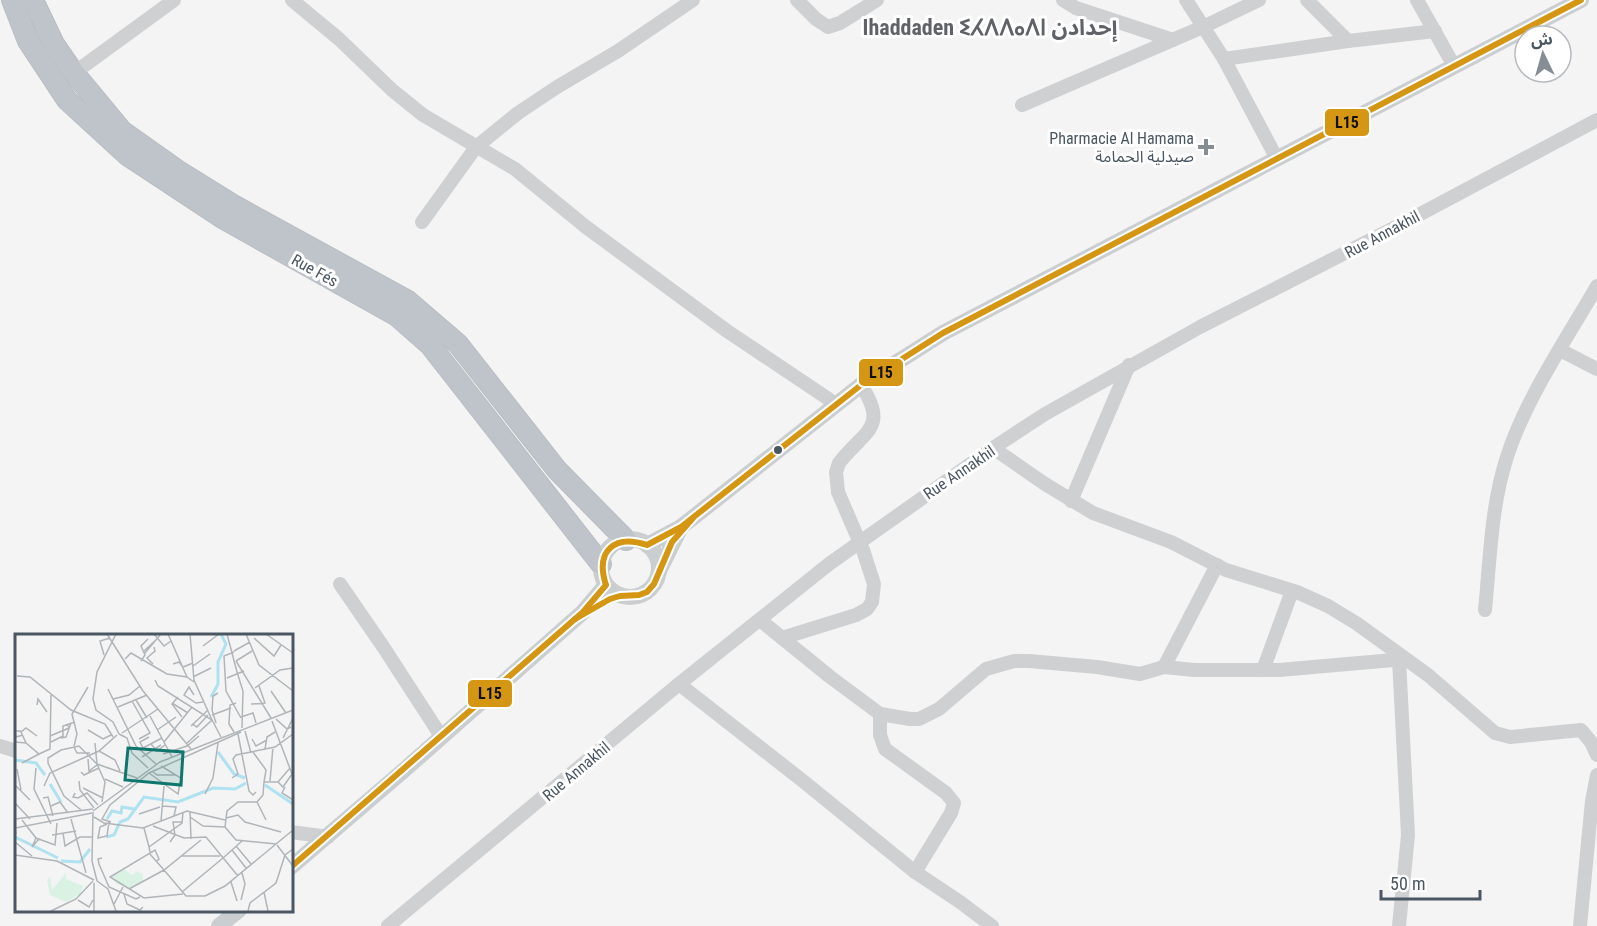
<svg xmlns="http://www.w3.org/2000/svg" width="1597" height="926" font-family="'Roboto Condensed','Noto Sans Arabic','Noto Sans Tifinagh',sans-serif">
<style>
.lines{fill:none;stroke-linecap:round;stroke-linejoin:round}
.highway-casing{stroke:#b9bec3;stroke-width:22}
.minor{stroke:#ced0d2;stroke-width:14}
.major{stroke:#caced1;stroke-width:16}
.highway{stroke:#bec4c9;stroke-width:20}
.minor-bridge{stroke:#ced0d2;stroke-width:14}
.bus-1-casing{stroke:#fff;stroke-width:10}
.bus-1{stroke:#d49613;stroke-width:6}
.poi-dot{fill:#868d94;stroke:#fff;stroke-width:2}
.bus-dot{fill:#4a5661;stroke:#fff;stroke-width:2}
.labels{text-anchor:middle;stroke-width:6;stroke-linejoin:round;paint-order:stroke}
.poi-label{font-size:16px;fill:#4a5661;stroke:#fff;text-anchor:end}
.street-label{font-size:16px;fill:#4a5661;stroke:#fff}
.district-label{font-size:22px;font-weight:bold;fill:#5f6368;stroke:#fff}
.inset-river{fill:none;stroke:#aee2f0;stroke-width:3}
.inset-road{fill:none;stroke:#b0b5b9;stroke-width:1.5}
.view{fill:#0f766e;fill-opacity:0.15;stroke:#0f766e;stroke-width:3}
.inset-edge{fill:none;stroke:#4a5661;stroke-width:3}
.line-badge{stroke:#fff;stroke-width:2}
.pale-badge-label{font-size:16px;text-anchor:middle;font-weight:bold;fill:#111}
</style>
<rect width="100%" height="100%" fill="#f4f4f4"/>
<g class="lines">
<g class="highway-casing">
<g id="highway">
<path d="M12,0L28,41L67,100L127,155L224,219L397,316L430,345L601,564"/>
<path d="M33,0L54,44L74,73L122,131L177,170L235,206L408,301L458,344L557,470L626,540"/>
</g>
</g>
<g class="minor">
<path d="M292,0L339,39L392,90L423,115L515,169L586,227L727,331L836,404"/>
<path d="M797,0L816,19L828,27L840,23L877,0"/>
<path d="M1063,0L1076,8L1173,40"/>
<path d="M1186,0L1224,59L1276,157"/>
<path d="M1307,0L1348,41"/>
<path d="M1417,0L1454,66"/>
<path d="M1224,59L1348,41L1435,31"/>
<path d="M74,73L174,0"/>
<path d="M1022,105L1205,26L1259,0"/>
<path d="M422,222L476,147L518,113L557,87L618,51L693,0"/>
<path d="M1560,350L1597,369"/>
<path d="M993,448L1045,484L1093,513L1171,542L1226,570L1297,592L1328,606L1356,623L1428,675L1495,733L1510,737L1581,730L1591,742L1597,755"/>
<path d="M838,492L836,472L839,463C865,430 889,428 861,385"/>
<path d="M1071,501L1129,365"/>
<path d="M340,584L384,648L441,736"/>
<path d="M1485,610C1490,560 1491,508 1506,460C1524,401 1566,340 1597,286"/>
<path d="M760,620L829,676L880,714L910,719H919L939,709L986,669L1014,661H1029L1097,667L1140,674L1164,667L1194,670H1279L1405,659"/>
<path d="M782,638L856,615L867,609L872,602L874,584L863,550"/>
<path d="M1164,667L1217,565"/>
<path d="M1263,670L1292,591"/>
<path d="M679,684L803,781L915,872L960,902L992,926"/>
<path d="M880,714V735L885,749L946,793L954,803L951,813L915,872"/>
<path d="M0,746L16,751"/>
<path d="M291,832L328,837"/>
<path d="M388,926L679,684L829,564L993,448L1045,414L1200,327L1394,228L1597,120"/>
<path d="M1399,926L1408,835L1399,659"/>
<path d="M1580,926L1592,801L1597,775"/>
</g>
<g class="major">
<circle cx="630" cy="568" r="29"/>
<path d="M647,545L681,527L861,385L943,333L1581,0"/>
<path d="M659,571L681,527"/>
<path d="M291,867L403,771L583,612L606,585"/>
<path d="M219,926L239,910"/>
</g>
<use href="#highway" class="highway"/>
<path class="minor-bridge" d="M838,492L863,550"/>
<g class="bus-1-casing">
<g id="bus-1">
<path d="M575,619L610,599L620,596L639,595L647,592L654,584L672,542L693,518"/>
<path d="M291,867L583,612L606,585C595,551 614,534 647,545L681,527L861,385L943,333L1581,0"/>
</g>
</g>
<use href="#bus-1" class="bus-1"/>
</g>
<path class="poi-dot" d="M1203 138h6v6h6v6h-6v6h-6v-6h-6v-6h6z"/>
<circle class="bus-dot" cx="778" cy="450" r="5"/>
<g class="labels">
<g class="poi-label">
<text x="1194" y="144">Pharmacie Al Hamama<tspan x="1194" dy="18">صيدلية الحمامة</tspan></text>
</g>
<g class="street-label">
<text transform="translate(1382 234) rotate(-28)" y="6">Rue Annakhil</text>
<text transform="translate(315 270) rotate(29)" y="6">Rue Fés</text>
<text transform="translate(959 472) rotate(-34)" y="6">Rue Annakhil</text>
<text transform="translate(576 771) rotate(-40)" y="6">Rue Annakhil</text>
</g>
<g class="district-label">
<text x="990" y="35">Ihaddaden ⵉⵃⴷⴷⴰⴷⵏ إحدادن</text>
</g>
</g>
<g transform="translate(15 634)">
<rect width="278" height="278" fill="#f4f4f4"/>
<path d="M108,235L118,241L121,237L128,240V247L114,255L102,250L96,243ZM51,239V245L68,252L65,260L51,268L35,261L32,246L35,243L37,256Z" fill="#d9f2e3"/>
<path class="inset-river" d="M196,63L203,50V28L211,10L206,0M203,118L219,140L230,144M0,126L21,129L30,141M35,150L46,168M250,151L278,170M92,185L97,177L106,179L107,173L119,175M0,203L43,224M91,203L99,201L105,188L113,185L129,163L163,168L198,154L220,155L231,149M46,227L65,228L75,215"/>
<path class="inset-road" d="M92,0L128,57L176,115M101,0L82,38L78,65L81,76L98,88L104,100M139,0L149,12L156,7M153,0L172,43L179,48M212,0L222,38M231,0L244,31L278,57M251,0L278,19M239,4L259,22L266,11M188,12L204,0M129,17L143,4M219,17L235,8M219,18L209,22L211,57L226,84M129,20L146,0M89,21L85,7L95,4M110,25L116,19L152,40L172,43M126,27L130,21L126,12L133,5M221,27L256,84M221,27L237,17M138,30L132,24L140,17L139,13M158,30L164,28L168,33L178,29M178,32L195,20M222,38L228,57L227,94M2,42L15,43L56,76L90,90L98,103M178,43L196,34M212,44L229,37M140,46L143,52L197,86L206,103M240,54L265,36L278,34M93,55L121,112L141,130M256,57L271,79M179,61L174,53L169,61L181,69L188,68M163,63L157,70L167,83M98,65L114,61L125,52M121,66L132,84M117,67L135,99L124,105M157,69L173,79M236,70L250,69L244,52M22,71L23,65L32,78M103,73L132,61M197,81L216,74M135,82L157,123M226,83L238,79L241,89M261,85L272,95L276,93M257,87L277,140M201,89L197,76L198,62L203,59M177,90L182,93L193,81M176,92L193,76M73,96L88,105L96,101M142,96L161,83M6,97H0L1,103L8,101M230,97L236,119M219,98L214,90L215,71L221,69M107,99L143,75M104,100L112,104L117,119L133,134M223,100L234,157L238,161L241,158M35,102L54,94L52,90M134,103L125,108L128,114L147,104M46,104L51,103L56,89M268,104L278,84M237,105L241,112L252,106M0,108L11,109L24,120L35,115L36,61M36,108L48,102V92L60,88M149,108L177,73M11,109L6,98L11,94L22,102M80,109L82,130M136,110L142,117L150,111M171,110L197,86L179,46L175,0M59,112L62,100L57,80L73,53M59,113L62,119H75M250,115L252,103L260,98M84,117L100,126L105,137M238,118L251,136L249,148M148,120L172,112L184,102M127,123L146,111M73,125L74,137L82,131M7,129L24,120M82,130L90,148L87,168M21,134L19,155L36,190M2,135L6,156M137,137L142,141H160M66,138L69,141L84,134M134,139L163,160L166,144L146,132M217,144L223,140L218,125L221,121L260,113L278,100M90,145L108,153M64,147L65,156L79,174M255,147L258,113M263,148L275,134M0,151L15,166M29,152L35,139L84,117L102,101M270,153L267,159L278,166M68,154L88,164M60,159L58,163L63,164L72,159L83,171M190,160L198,144L203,109M28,164L33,163L38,182M242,168L251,186M0,169L15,185M36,172L45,168L53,179M147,172L161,173L159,182M66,176L49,162L33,129V124L46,116L64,112L82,130L122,144M78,177L145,128L278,76M175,177L176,205M78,178L77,227L82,247M124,180L145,173M79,183L89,189L128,194L172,177L210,186M175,183L188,192L210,193M211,184L223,181L230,188L266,198M0,185L78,175M56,185L71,239M7,186L21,204L40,211L42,189M146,187L149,152M96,188L87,185L95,171L134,139L226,98M92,190L85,193L83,204L92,202L94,188M138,192L169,204L191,203L223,242M129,194L134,213M48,199L50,212L65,203H78M1,200L0,194L77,179M37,201L61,197M21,204L17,213L24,205M0,208L17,222M155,208L160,201L158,188H167M261,210L221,206L210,193L212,177L223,168H242L248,161L249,148H263L268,153L277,140M262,211L278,232M221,212L236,230M217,216L231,234M135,218L134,213L167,189L168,178M134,219L149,236M0,221L42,227L79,246M166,222H205M87,224L83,225L84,230L94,253L121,265L125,263M208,224L227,207M141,228L144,225L140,216L95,243L129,264L168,260M149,236L171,262H190L210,252L278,196M82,247L93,255L101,277M216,248L222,267M79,249V277M114,255L149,236L186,206M167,258L208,224M249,258L253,277M109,260L112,270L125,276L128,273M63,266L74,273L78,266M226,266L230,250L227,239M99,270L108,253M36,277L61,265L78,247M233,277L235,269L261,249L270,221L278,215"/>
<path class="view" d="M113,114L168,118L166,151L110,146Z"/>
<rect width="278" height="278" class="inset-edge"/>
</g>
<g class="line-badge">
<rect x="1324" y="108" width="46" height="29" rx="6" fill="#d49613"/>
<rect x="858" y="358" width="46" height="29" rx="6" fill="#d49613"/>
<rect x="467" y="679" width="46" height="29" rx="6" fill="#d49613"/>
</g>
<g class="pale-badge-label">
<text x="1347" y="128">L15</text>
<text x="881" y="378">L15</text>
<text x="490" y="699">L15</text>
</g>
<g transform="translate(1543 54) rotate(355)"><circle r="28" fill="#ffffff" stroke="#b7bbc0" stroke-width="1.5"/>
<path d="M0-4.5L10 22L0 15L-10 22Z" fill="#868d94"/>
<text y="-9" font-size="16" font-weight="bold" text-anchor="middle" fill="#4a5661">ش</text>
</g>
<path d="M1381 890v9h99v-9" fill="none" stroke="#4a5661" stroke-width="3"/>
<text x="1390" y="890" font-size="18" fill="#4a5661" stroke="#ffffff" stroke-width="4.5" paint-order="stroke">50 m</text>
</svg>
